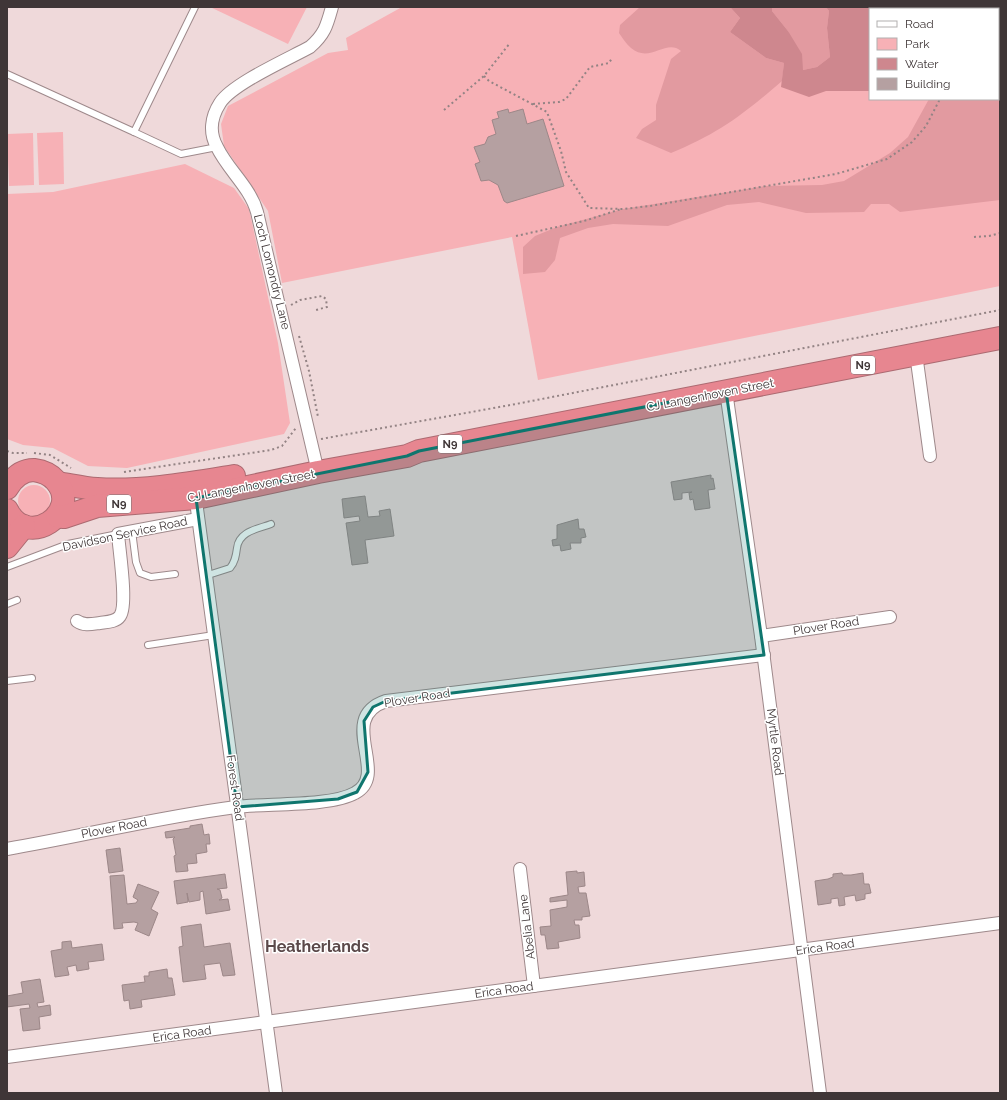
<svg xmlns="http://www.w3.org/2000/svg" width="1007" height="1100" font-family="Raleway,sans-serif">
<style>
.green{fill:#f7b1b6;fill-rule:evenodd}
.forest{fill:#e29aa0}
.water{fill:#ce878e}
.building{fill:#b5a0a1;stroke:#9c8788}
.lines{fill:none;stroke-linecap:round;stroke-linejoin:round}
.lane-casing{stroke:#9e898b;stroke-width:8}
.street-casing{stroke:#9e898b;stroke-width:14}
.highway-casing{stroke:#ac6a71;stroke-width:24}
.path{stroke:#938384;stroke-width:2;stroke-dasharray:2 3;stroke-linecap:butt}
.lane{stroke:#fff;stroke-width:6}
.street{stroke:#fff;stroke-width:12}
.highway{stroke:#e78690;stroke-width:22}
.marked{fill:#0f766e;fill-opacity:0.2;stroke:#0f766e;stroke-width:3;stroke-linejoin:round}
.labels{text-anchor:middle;stroke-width:3;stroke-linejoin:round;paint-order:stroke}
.shield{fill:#fff;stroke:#797273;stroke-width:1}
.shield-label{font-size:11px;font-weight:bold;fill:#3f3637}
.street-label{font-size:12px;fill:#3f3637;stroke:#fff}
.district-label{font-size:16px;font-weight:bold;fill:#5b494a;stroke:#fff}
</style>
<rect width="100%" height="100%" fill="#efd9da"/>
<g class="green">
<path d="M210,7H307L288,44Z"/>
<path d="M402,7H1000V286L538,380L512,237L282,283L268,211L224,146L221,124L228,106L328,53L348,50L346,38ZM870,9H998V99H870Z"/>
<path d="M63,132L64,184L39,185L37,133Z"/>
<path d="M33,133L34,185L9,186L7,134Z"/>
<path d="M185,164L234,188L249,209L278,343L290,423L284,434L127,468L88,466L53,448L23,445L7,439V194L53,192Z"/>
<circle cx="34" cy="501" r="16"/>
</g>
<g class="forest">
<path d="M640,7H730L740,18L730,32L766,58L784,63L782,81C744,114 718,134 671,153L636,138L642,129L656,120V105L671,59L681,51C666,38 650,64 631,48C626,44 622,37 619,33L620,25Z"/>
<path d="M772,7H826L829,11L827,28L830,57L817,67L803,70L788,31L772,11Z"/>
<path d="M873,7H914V9H872Z"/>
<path d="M998,31H1000V200L900,212L889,204H871L864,212L806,213L759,202L727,205L668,226L613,224L588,228L560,238L555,260L545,272L523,274V247L535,236L557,227L623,209L765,186L822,185L844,181L890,153L908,137L929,99H998Z"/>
</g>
<path class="water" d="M730,7H772V11L788,31L802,54L803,70L817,67L830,57L827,28L829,11L826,7H873L870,9L869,16L870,91H826L809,97L781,87L784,63L766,58L730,32L740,18Z"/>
<g class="building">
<path d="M508,109L509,113L523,109L527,124L543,119L564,186L507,203L504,201L498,185L489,180L481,181L475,164L480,162L474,147L485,144L488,137L496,134L492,120L499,118L497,112Z"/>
<path d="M711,475V479L713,478L715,489L708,490L710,508L695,510L693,499L690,500L689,493L692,492L682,493V499L674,500L671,482Z"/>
<path d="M365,496L368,517L380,516L379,511L390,509L394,536L365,540L368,563L352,565L346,523L360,521L359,516L344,518L342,499Z"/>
<path d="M578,519L579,529H584L586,537L581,538V543H570L571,549L561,551L560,545L553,546L552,540L557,539V525Z"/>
<path d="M202,824L204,835L209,834L210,844H206L207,852L196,854L197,863L187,864L188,871L176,872L174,856L176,855L173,839L175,837L166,838L165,832L190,828V826Z"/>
<path d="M120,848L123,871L109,873L106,850Z"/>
<path d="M577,871V873L584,872L585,886L578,887L579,893H586L590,916L582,917V920H574L575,925H579L580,938L558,942L559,948L547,949L545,935H541L540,927L551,926L550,910L567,907V900L550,902V898L568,895L566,872Z"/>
<path d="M842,873L843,875H851L863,873L864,884H869L871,893L865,894V899L856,901L855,895L844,897L845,905L839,906L838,898L831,899V903L818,905L815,881L828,879L833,877V874Z"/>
<path d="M225,874L227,888L217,889L220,890L222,898L219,900L228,899L230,910L206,914L203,891L200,892V900L189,902L187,893L188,902L177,904L174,881Z"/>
<path d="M124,875L127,904L136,903L138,900L133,897L138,884L159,892L151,909L158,913L149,936L135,930L138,923L134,922L122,923L123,928L114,929L110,876Z"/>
<path d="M201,924L204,947L230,943L235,975L223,976L220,963L204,965L206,979L183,982L179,947L183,946L181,927Z"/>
<path d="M71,941L72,948L102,944L104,960L88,962L89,969L77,971L76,965L67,967L69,975L55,977L51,951L62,949V942Z"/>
<path d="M167,969L168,978H172L175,995L141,1000L142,1007L130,1009L129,1000L124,1001L122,985L145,982L144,976H149V972Z"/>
<path d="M40,979L44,1002L37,1003L38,1007L50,1005L51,1015L39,1017L40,1029L23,1031L20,1009L30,1008L29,1004L7,1007V996L23,993L21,982Z"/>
</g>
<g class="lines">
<g class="lane-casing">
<g id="lane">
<path d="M7,74L134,132L195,7"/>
<path d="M134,132L181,154L217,147"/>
<path d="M132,531L136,562L140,573L151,577L175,574"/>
<path d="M7,567L68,544L118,534"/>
<path d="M205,576L230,568C235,562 236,556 237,548C239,531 258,529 271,524"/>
<path d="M7,604L17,600"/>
<path d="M148,645L214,635"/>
<path d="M7,681L32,678"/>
</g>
</g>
<g class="street-casing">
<g id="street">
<path d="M916,354L930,456"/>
<path d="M726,391L761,636L820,1093"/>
<path d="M318,472L257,212C250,187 228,170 217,147C209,133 211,117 220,103C232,84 288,59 310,47C325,34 327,25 332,7"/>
<path d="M195,494L276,1093"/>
<path d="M77,621C84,626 92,624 100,623C107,622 116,622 120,616C128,605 119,549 118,534L198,519"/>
<path d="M761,636L890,617"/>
<path d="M7,849C83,836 159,817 236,807C266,803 330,807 355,793C391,774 335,718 386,701L764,655"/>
<path d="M520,869L534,986"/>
<path d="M7,1057L1000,923"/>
</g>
</g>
<g class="highway-casing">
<g id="highway">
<path d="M58,483C71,485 84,488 97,489C141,492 191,483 234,476"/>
<path d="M7,488C13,478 22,470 34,470C42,471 50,474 56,481C83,512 27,551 7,510"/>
<path d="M57,516L64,517L97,506L196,498L318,472L407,456L419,451L1000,338"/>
<path d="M7,547L24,526"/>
</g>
</g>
<g class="path">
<path d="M998,37L1000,35"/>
<path d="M484,76L489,81L547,112L561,151L566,172L589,208L623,209L650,206L836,174L887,159L912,142L926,126L940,99"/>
<path d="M533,104L559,102L566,99L590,67L609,63L612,58"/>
<path d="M444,110L484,76L510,43"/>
<path d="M516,236L584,221L621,209"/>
<path d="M974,237L989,236L1000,233"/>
<path d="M291,305L300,300L322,296L326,299L327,307L316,310"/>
<path d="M299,336L309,371L318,417"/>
<path d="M321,439L516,404L1000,310"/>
<path d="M7,451L13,453H27"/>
<path d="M34,453L50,455L71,468"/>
<path d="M124,472L271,450L282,446L296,428"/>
</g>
<use href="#lane" class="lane"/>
<use href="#street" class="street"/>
<use href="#highway" class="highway"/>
</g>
<path class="marked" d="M726,391L764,655L386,701L373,707L364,721L368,772L357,792L338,799L237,807L196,498L407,456L419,451Z"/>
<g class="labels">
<g class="shield">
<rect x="851" y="356" width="24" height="18" rx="3"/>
<rect x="438" y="435" width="24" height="18" rx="3"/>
<rect x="107" y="495" width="24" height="18" rx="3"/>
</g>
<g class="shield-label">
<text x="863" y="369">N9</text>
<text x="450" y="448">N9</text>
<text x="119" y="508">N9</text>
</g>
<g class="street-label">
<text transform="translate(272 272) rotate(76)" y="4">Loch Lomondry Lane</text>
<text transform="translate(710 395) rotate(-11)" y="4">CJ Langenhoven Street</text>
<text transform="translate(251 486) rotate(-11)" y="4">CJ Langenhoven Street</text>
<text transform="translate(125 534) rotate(-12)" y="4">Davidson Service Road</text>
<text transform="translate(826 626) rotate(-9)" y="4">Plover Road</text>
<text transform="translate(417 698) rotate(-9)" y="4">Plover Road</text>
<text transform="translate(775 742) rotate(83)" y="4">Myrtle Road</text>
<text transform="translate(235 788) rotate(82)" y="4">Forest Road</text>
<text transform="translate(114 828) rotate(-11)" y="4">Plover Road</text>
<text transform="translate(527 927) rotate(-97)" y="4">Abelia Lane</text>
<text transform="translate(825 947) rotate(-8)" y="4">Erica Road</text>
<text transform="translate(504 990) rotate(-8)" y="4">Erica Road</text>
<text transform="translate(182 1034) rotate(-8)" y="4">Erica Road</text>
</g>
<g class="district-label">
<text x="317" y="952">Heatherlands</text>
</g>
</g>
<rect width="1007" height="1100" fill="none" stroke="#3f3637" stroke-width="16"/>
<rect x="869" y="8" width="130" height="92" fill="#ffffff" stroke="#b2afaf"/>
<rect x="877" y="21" width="20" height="6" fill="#ffffff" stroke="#b2afaf"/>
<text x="905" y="28" font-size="12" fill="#3f3637">Road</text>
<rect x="877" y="38" width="20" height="12" fill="#f7b1b6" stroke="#b2afaf"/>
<text x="905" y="48" font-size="12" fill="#3f3637">Park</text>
<rect x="877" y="58" width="20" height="12" fill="#ce878e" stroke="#b2afaf"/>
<text x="905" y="68" font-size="12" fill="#3f3637">Water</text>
<rect x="877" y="78" width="20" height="12" fill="#b5a0a1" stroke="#b2afaf"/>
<text x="905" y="88" font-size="12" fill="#3f3637">Building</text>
</svg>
